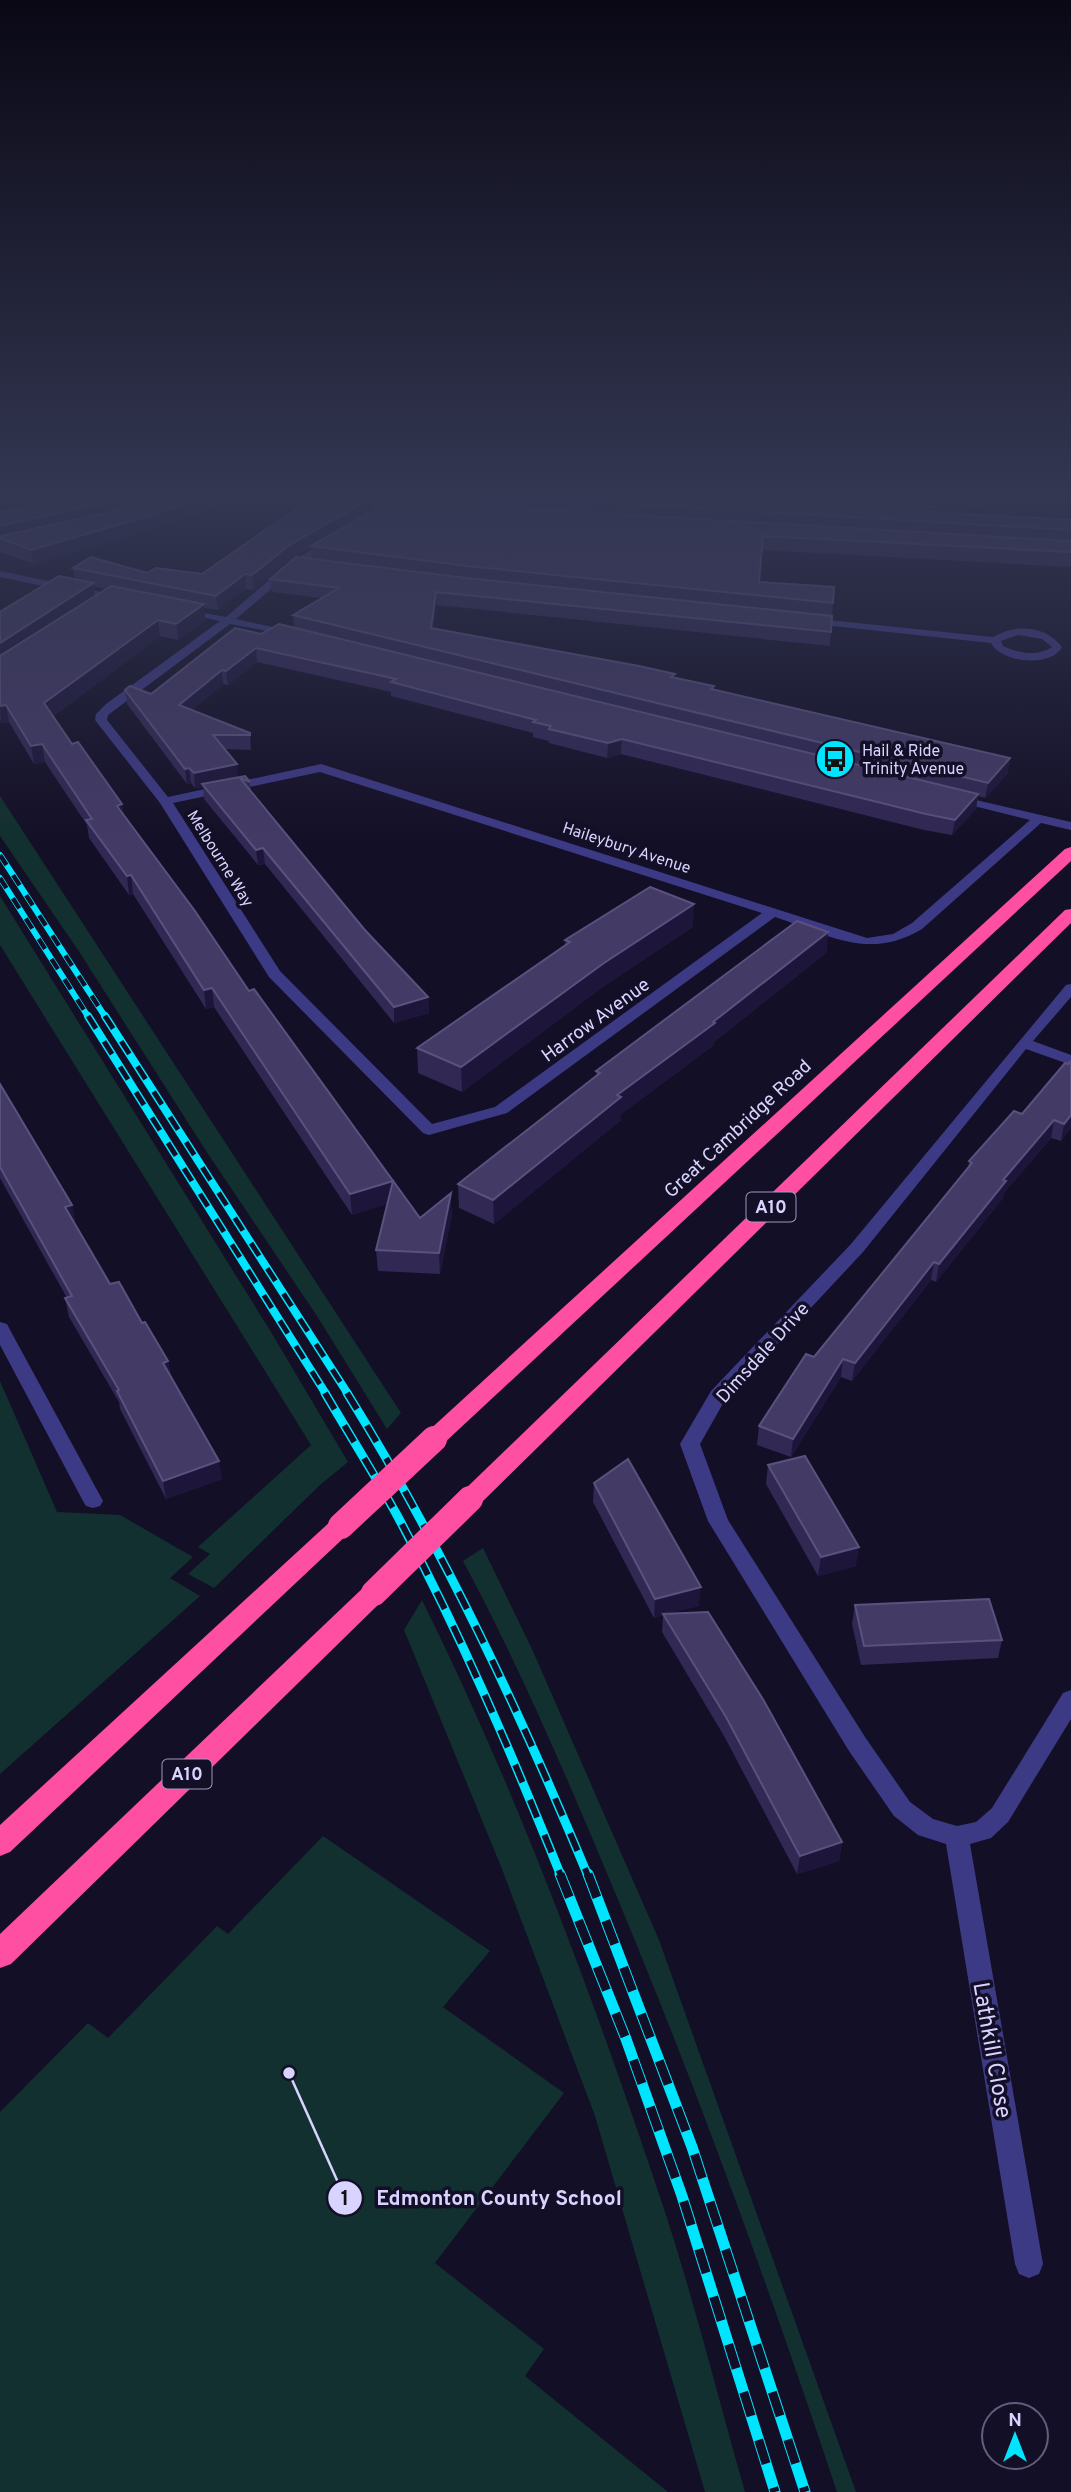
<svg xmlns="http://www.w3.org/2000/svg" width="1071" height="2492" font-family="Overpass,sans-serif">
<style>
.green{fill:#12302f}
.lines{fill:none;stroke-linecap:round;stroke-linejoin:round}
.minor{fill:#3d3a85;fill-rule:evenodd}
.highway{fill:#ff4fa3;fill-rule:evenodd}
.rail-far3-casing{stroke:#00e5ff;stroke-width:6}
.rail-far2-casing{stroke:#00e5ff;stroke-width:8}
.rail-far1-casing{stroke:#00e5ff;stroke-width:9}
.rail-casing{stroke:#00e5ff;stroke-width:11}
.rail-far3{stroke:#130f26;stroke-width:4.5;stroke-dasharray:12;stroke-linecap:butt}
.rail-far2{stroke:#130f26;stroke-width:5;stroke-dasharray:15;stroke-linecap:butt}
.rail-far1{stroke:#130f26;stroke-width:6;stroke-dasharray:19;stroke-linecap:butt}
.rail{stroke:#130f26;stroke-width:9;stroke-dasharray:25;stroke-linecap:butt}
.highway-bridge{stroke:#ff4fa3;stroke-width:26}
.wall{fill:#312854;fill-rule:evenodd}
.shaded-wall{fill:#1d163a}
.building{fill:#433a66;stroke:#5a527e;stroke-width:2}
.labels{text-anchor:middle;stroke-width:7;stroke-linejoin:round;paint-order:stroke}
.far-poi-label{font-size:16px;fill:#d9d4ff;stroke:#130f26;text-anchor:start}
.far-street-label{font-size:16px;fill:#d9d4ff;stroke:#130f26}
.shield{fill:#130f26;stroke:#9e99be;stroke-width:2}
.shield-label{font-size:18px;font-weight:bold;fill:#d9d4ff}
.street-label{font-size:19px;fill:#d9d4ff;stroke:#130f26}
.near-street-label{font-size:23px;fill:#d9d4ff;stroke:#130f26}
.leader{fill:none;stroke:#d9d4ff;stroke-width:2.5}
.callout-dot{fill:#d9d4ff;stroke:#130f26;stroke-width:2.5}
.mark-label{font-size:21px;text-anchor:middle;font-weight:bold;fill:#111}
.callout-label{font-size:21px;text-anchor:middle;font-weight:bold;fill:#d9d4ff;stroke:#130f26;stroke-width:7;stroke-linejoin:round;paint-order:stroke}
</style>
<rect width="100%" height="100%" fill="#130f26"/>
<g class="green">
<path d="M0,796L401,1413L387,1429L317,1316L208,1154L80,953L0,836Z"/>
<path d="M0,896L271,1332L348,1462L320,1485L214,1588L188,1574L210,1554L198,1547L311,1445L0,945Z"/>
<path d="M0,1381L57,1512L120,1515L193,1557L170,1578L200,1596L0,1774Z"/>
<path d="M483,1548L532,1649L659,1940L856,2492H837C771,2293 700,2096 619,1902C571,1787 522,1671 463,1561Z"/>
<path d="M422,1600C520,1798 597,2007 667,2218C696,2308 719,2401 745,2492H705L595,2116L502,1869L404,1630Z"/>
<path d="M323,1836L490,1951L443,2007L564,2093L435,2263L544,2349L525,2376L668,2492H0V2112L88,2023L108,2038L217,1926L228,1934Z"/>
</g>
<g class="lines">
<g class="minor">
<path d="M408,493H420L382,515L374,513Z"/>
<path d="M331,539L336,542L334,544L298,566L236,619L295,632V636L230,624L108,715L107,720L168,797L321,764L867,938L893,934L912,923L1030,820L950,800V794L1071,822V830L1041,823L922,929C869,961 829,935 775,917L507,1113L429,1135L423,1133L269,977L160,803L95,720L96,714L106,704L220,621L178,612V608L226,617L290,562ZM320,772L762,913L495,1107L432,1124L280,971L173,803Z"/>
<path d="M0,571L120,596L125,599L120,602L0,577Z"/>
<path d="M809,618L993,637C1015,623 1047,626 1062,647C1051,668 1001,663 991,643L805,623V619ZM1018,635L1042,639L1052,647C1037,657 1019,653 1003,646L1001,641Z"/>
<path d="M1071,984V997L1033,1041L1071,1055V1065L1026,1049L863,1252L725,1400L700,1444L728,1520L865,1737L910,1802L933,1819L957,1826L976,1822L992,1808L1063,1693L1071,1690V1719L1008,1822L991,1838L970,1844L1043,2264L1039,2274L1029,2278L1019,2274L1015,2264L946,1844L918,1835L894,1816L849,1751L708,1521L680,1444L711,1391L851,1244L1066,985Z"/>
<path d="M0,1322L7,1324L9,1328L103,1501L100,1506L93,1508L86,1506L83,1501L0,1345Z"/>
</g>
<g class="highway">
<path d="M1071,847V861L442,1445L434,1447L426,1445L422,1439L426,1433L1065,849Z"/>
<path d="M1071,909V923L479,1505L470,1508L461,1505L458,1499L461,1493L1065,910Z"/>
<path d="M341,1517L350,1520L353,1526L350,1532L10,1852L0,1856V1825L332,1520Z"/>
<path d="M374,1583L383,1586L387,1593L383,1600L11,1964L0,1968V1934L365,1586Z"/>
</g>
<g class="rail-far3-casing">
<g id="rail-far3">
<path d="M0,855L106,1018"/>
<path d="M0,878L89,1018"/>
</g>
</g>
<g class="rail-far2-casing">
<g id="rail-far2">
<path d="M88,1016L326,1394"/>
<path d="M105,1016L348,1394"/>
</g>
</g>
<g class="rail-far1-casing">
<g id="rail-far1">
<path d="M325,1393C349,1434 375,1475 398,1517C460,1633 512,1754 561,1876"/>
<path d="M347,1393C442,1546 519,1710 588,1876"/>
</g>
</g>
<g class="rail-casing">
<g id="rail">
<path d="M560,1874L626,2039L682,2196L775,2492"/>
<path d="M588,1874L692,2147L805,2492"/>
</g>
</g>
<use href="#rail-far3" class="rail-far3"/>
<use href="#rail-far2" class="rail-far2"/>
<use href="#rail-far1" class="rail-far1"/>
<use href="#rail" class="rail"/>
<g class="highway-bridge">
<path d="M341,1526L434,1439"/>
<path d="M374,1593L470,1499"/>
</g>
</g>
<g class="wall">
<path d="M74,493H242L218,507L144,532L34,564L0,552V512L86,497Z"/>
<path d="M406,493H1035L955,514L1071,520V567L762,550L759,582L834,587L830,646L437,605L433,629L714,686V690L1008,773L985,798L978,796L976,809L952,835L924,830L621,754L607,758L549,743V741L533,737V733L391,696V692L257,662L228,685L223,684L192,710L250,733L251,750L225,749L238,777L250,782L251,793L364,929L428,997L429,1013L394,1023L265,864L258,865L204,799L203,787L195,788L191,783L187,784L127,704L125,690L151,694L261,634L294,628L293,615L321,598L272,592L270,579L312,559L311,547L289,560L254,590L246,589L218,610L204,608L205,620L178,640L160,636L53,716L72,744L122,804L124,816L249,991L420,1218L452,1214L440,1274L378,1271L376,1250L387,1204L352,1215L214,1007L206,1009L133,894L129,895L89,838L87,825L45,762L34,764L9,722L1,723L0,720V612L75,579L73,568L202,574L390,501L407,502ZM93,586L107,589L95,597Z"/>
<path d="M693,927L604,986L462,1092L418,1073L417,1048L565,945V940Z"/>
<path d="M828,932L826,953L714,1042V1045L621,1114V1120L494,1224L459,1208L458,1184L596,1077V1071Z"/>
<path d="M1065,1063L1071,1128L1061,1141L1051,1138L1004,1193L1003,1198L936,1282L931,1280L852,1381L841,1377L791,1457L757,1445L759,1426L968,1168L969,1161L1022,1114Z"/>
<path d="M0,1084L72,1205L75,1222L74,1223L110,1284L142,1323L168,1361L171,1376L222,1479L166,1499L120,1409L119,1402L69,1317L65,1298H67L0,1178Z"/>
<path d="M768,1465L856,1566L818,1576L766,1484Z"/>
<path d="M594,1483L699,1606L670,1613L842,1842L839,1861L797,1874L724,1736L662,1632L663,1615L654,1618L593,1502Z"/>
<path d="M855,1605L1002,1640L998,1658L861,1665L852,1624Z"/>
</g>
<g class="shaded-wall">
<path d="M126,493H163L101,517L0,538V526Z"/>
<path d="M216,493H242L218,507L144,532L34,564L31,550Z"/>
<path d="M380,493H404L289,560L254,590L252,575L288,546Z"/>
<path d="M984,493H1035L925,522L913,511Z"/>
<path d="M245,574L246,589L218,610L216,596Z"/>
<path d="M93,583L95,598L0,661V643Z"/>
<path d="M436,592L437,605L431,642V628Z"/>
<path d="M204,604L205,620L178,640L176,624Z"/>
<path d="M158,620L160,636L47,720L44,703Z"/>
<path d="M256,648L257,662L228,685L226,671Z"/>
<path d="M222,670L223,684L181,719L179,705Z"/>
<path d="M6,705L9,722L1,723L0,706Z"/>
<path d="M622,739L621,754L607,758L608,743Z"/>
<path d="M42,744L45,762L34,764L31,746Z"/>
<path d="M1010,758L1008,773L985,798L988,783Z"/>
<path d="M237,764L238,779L202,784L203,787L195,788L194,773Z"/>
<path d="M189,768L191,783L187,784L185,769Z"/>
<path d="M978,794L976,809L952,835L955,820Z"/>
<path d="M122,804L125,822L117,806Z"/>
<path d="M263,848L265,864L258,865L256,850Z"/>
<path d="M131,875L133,894L129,895L127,876Z"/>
<path d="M694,904L693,927L604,986L462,1092L461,1067L604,963Z"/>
<path d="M828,932L826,953L714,1042V1045L621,1114V1120L494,1224L493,1200L617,1095L713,1022Z"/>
<path d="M212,988L214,1007L206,1009L204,990Z"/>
<path d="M428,997L429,1013L394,1023V1007Z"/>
<path d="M1071,1115V1128L1061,1141L1064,1124Z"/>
<path d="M1054,1120L1051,1138L1004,1193L1003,1198L936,1282L939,1264L1003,1180Z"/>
<path d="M393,1181L394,1202L352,1215L350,1194Z"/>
<path d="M451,1193L452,1214L440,1274L439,1253Z"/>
<path d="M72,1205L75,1222L69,1224L65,1207Z"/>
<path d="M934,1262L931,1280L852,1381L855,1363Z"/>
<path d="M843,1359L841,1377L791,1457L793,1439Z"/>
<path d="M168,1361L171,1380L163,1363Z"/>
<path d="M219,1461L222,1479L166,1499L163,1481Z"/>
<path d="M859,1547L856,1566L818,1576L821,1557Z"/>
<path d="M701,1587L699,1606L654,1618L655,1599Z"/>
<path d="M842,1842L839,1861L797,1874L800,1856Z"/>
</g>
<g class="building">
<path d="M110,493H126L99,504L0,526V512Z"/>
<path d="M152,493H216L142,518L31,550L0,538V536L107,513Z"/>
<path d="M322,493H380L288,546L252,575L245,574L216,596L73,568L91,557L147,573L156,568L202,574L290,513Z"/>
<path d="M442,493H984L913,511L1071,520V530Z"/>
<path d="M390,501L1071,541V552L763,536L759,582L834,587L833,603L467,566L311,546Z"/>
<path d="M296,557L466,578L832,616L831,632L436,592L431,628L639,666L675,674L671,677L714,686L711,689L1010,758L988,783L293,615L339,588L270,579Z"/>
<path d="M59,576L93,583L0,643V612Z"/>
<path d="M111,586L204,604L176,624L158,620L44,703L72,744L78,742L122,804L117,806L195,911L249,991L254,989L420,1218L451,1193L439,1253L376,1250L393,1181L350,1194L212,988L204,990L131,875L127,876L86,820L92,819L42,744L31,746L6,705L0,706V656Z"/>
<path d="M279,624L978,794L955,820L926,814L622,739L608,743L549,729L551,726L533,722L536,720L391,682L396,679L256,648L226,671L222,670L179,705L250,733V735H213L237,764L194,773L189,768L185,769L125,690L130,686L151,694L235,628L261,634Z"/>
<path d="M245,776L250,782L240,778L364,929L428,997L394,1007L263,848L256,850L202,784Z"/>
<path d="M650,887L694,904L604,963L461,1067L417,1048L570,942L565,940Z"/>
<path d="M797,921L828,932L713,1022L715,1023L617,1095L621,1097L493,1200L458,1184L600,1073L596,1071Z"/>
<path d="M1071,1061V1115L1064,1124L1054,1120L1003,1180L1006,1181L939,1264L934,1262L855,1363L843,1359L793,1439L759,1426L806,1354L814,1357L972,1163L969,1161L1014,1111L1022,1114L1065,1063L1068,1064Z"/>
<path d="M0,1084L72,1205L65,1207L110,1284L119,1282L142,1323L145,1322L168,1361L163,1363L219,1461L163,1481L117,1391L119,1390L65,1298L72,1296L0,1167Z"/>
<path d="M805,1456L859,1547L821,1557L768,1465Z"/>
<path d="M628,1459L701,1587L655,1599L594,1483Z"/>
<path d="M989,1599L1002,1640L864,1646L855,1605Z"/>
<path d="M708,1612L764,1701L842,1842L800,1856L726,1717L663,1614Z"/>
</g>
<linearGradient id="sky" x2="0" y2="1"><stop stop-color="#0a0815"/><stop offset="0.59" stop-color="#333752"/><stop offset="1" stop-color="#333752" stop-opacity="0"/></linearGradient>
<rect width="1071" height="842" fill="url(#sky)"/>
<defs>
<g id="bus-disc" transform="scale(2.0125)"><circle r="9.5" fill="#00e5ff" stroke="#130f26"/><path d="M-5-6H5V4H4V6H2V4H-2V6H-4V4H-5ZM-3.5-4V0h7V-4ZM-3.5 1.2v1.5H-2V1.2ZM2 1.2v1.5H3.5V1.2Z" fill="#111"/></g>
</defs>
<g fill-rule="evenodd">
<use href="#bus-disc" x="835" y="759"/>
</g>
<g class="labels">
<g class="far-poi-label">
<text x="862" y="756">Hail &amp; Ride<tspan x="862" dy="18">Trinity Avenue</tspan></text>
</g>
<g class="far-street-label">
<text transform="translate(627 847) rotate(18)" y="6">Haileybury Avenue</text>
<text transform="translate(221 858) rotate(58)" y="6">Melbourne Way</text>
</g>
<g class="shield">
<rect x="746.5" y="1192.5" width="49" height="29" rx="5"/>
<rect x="162.5" y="1759.5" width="49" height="29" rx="5"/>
</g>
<g class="shield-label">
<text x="771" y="1213">A10</text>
<text x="187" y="1780">A10</text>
</g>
<g class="street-label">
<text transform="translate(595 1019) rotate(-36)" y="7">Harrow Avenue</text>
<text transform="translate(737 1128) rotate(-43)" y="7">Great Cambridge Road</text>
<text transform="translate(762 1352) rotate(-48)" y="7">Dimsdale Drive</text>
</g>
<g class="near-street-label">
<text transform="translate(993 2050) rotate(80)" y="8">Lathkill Close</text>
</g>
</g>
<path class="leader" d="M289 2073L345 2198"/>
<g class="callout-dot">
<circle cx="289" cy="2073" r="7"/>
<circle cx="345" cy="2198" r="18"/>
</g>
<g class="mark-label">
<text x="345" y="2205">1</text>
</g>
<g class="callout-label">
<text x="499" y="2205">Edmonton County School</text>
</g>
<g transform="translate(1015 2436)"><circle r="33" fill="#130f26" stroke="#625e7d" stroke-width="2"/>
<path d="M0-5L12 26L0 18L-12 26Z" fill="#00e5ff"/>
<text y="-10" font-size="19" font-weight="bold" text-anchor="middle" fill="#d9d4ff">N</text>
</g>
</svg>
